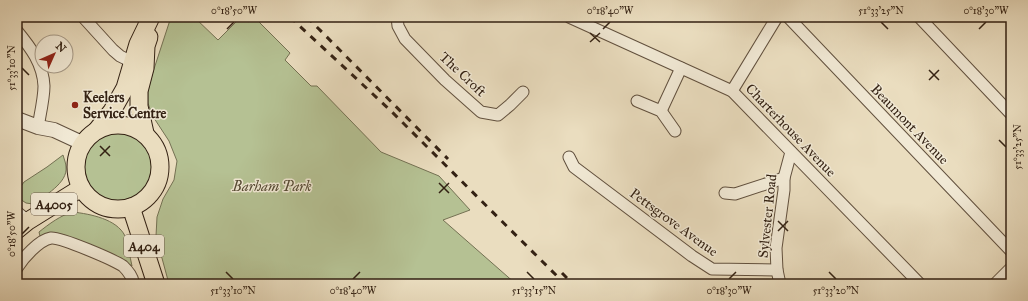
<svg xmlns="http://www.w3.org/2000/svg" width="1028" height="301" font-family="'IM FELL Great Primer',serif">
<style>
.green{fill:#b5c193;stroke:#747153}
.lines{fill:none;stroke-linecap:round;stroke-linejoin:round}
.minor-casing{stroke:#61503e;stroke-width:13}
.tertiary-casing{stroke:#61503e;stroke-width:16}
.primary-casing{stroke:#332113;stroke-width:19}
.minor{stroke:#f1e9d5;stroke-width:11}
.tertiary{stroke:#f1e9d5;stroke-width:14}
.primary{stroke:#eaddbf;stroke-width:17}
.rail{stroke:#332113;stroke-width:3;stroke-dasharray:7 7;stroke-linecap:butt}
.ticks{fill:none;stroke:#332113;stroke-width:1.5}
.poi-dot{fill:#8f2418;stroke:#f1e9d5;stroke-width:1.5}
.labels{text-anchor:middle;stroke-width:3;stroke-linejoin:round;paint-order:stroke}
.shield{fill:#f1e9d5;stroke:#6c5d4d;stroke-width:1}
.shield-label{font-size:13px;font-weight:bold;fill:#332113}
.street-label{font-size:14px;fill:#332113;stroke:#f1e9d5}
.poi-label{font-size:14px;font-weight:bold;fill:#332113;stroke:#f1e9d5;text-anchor:start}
.park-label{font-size:14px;font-style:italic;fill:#544933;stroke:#f1e9d5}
.neatline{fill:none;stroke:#332113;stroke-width:1.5}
.ticks-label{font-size:10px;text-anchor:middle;fill:#332113}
</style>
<rect width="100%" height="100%" fill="#eaddbf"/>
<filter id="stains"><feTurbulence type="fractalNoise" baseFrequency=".005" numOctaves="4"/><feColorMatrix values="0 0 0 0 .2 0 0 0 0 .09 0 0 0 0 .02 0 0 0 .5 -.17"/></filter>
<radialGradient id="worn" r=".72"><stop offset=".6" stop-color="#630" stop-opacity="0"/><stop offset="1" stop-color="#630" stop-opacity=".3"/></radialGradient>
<g class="green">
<path d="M171,17H194L218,40L241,17H243L248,22L254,17L290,53L285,60L311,86H317L381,152L439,176L470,210L443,220L516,284H169L156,236L157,217L163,199L174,180L177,161L169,141L152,115L148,103V91L152,75Z"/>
<circle cx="120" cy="167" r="36"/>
<path d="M63,155C64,159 66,163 66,167C68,183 44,196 33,204L26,203L17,197V192L24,182L47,167Z"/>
<path d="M73,212C90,214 117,219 125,236C128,245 130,257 132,266L121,259L55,233H48L40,236L39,232C49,224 61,215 73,212Z"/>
</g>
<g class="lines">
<g class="minor-casing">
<g id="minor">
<path d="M83,17L113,50L120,56L132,62"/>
<path d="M397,17L398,26L405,39L445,80L481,112L498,115L510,105L523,92"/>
<path d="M569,17L732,91L920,284"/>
<path d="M788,17L1011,251"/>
<path d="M919,17L1011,114"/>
<path d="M17,31C31,48 43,64 44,86C44,98 40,115 38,127"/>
<path d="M732,91L777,17"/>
<path d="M637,101L661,111L675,131"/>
<path d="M661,111L681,68"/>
<path d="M569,157L574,167L692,256L712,269L777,270"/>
<path d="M725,193L735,194L784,178"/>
<path d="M17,212L28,221"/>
<path d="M17,268C23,258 39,240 51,238C61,237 114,260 123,266C129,272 132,276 134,284"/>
<path d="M780,284L777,270L776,248L784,190V178L791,152"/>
<path d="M995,284L1011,268"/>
</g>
</g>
<g class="tertiary-casing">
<path id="tertiary" d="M17,119L38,127L54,130L82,143"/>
</g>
<g class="primary-casing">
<g id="primary">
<circle cx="118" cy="167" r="42"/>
<path d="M97,130L112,111L125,88L138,44L151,17"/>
<path d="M145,133L139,106V91L145,68L146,46L149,37"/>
<path d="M131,207L156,284"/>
<path d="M17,230L28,221L81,188"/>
</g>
</g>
<use href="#minor" class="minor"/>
<use href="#tertiary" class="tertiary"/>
<use href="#primary" class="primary"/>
<g class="rail">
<path d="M290,17L390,110L565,284"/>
<path d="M307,17L448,159"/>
<path d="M562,273L573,284"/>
</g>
</g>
<path class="ticks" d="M881,22L888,29M227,29L234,22M603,29L610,22M979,29L986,22M590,33L600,42M590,42L600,33M22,68L29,75M929,70L939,80M929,80L939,70M999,140L1006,147M100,146L110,156M100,156L110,146M439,183L449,193M439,193L449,183M778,221L788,231M778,231L788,221M22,234L29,227M226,272L233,279M527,272L534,279M829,272L836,279M353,279L360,272M729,279L736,272"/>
<circle class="poi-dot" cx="75" cy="105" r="4"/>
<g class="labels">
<g class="shield">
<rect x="31" y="193" width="46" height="22" rx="3"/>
<rect x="124" y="235" width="40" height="22" rx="3"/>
</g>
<g class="shield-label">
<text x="54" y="209">A4005</text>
<text x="144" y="251">A404</text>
</g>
<g class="street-label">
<text transform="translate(463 74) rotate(43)" y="5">The Croft</text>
<text transform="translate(910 124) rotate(46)" y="5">Beaumont Avenue</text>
<text transform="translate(791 130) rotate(46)" y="5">Charterhouse Avenue</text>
<text transform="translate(767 216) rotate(-84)" y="5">Sylvester Road</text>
<text transform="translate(674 222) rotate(36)" y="5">Pettsgrove Avenue</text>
</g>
<g class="poi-label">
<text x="83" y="102">Keelers<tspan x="83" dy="16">Service Centre</tspan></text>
</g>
<g class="park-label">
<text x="272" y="191">Barham Park</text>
</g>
</g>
<rect width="1028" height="301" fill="none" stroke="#eaddbf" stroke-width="44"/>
<g transform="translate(54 54) rotate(45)"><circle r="19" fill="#f1e9d5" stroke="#a59987"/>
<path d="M0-3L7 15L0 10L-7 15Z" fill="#8f2418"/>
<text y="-6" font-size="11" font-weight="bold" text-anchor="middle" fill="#332113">N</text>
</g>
<rect x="22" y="22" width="984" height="257" class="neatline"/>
<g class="ticks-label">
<text x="234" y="14">0°18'50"W</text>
<text x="610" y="14">0°18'40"W</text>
<text x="881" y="14">51°33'25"N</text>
<text x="986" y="14">0°18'30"W</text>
<text transform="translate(11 68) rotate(-90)" y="4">51°33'10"N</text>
<text transform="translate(1017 147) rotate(-90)" y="4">51°33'25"N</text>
<text transform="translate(11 234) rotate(-90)" y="4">0°18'50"W</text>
<text x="233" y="294">51°33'10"N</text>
<text x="353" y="294">0°18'40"W</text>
<text x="534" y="294">51°33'15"N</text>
<text x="729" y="294">0°18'30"W</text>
<text x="836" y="294">51°33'20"N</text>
</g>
<rect width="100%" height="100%" filter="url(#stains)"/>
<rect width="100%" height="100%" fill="url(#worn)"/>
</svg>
